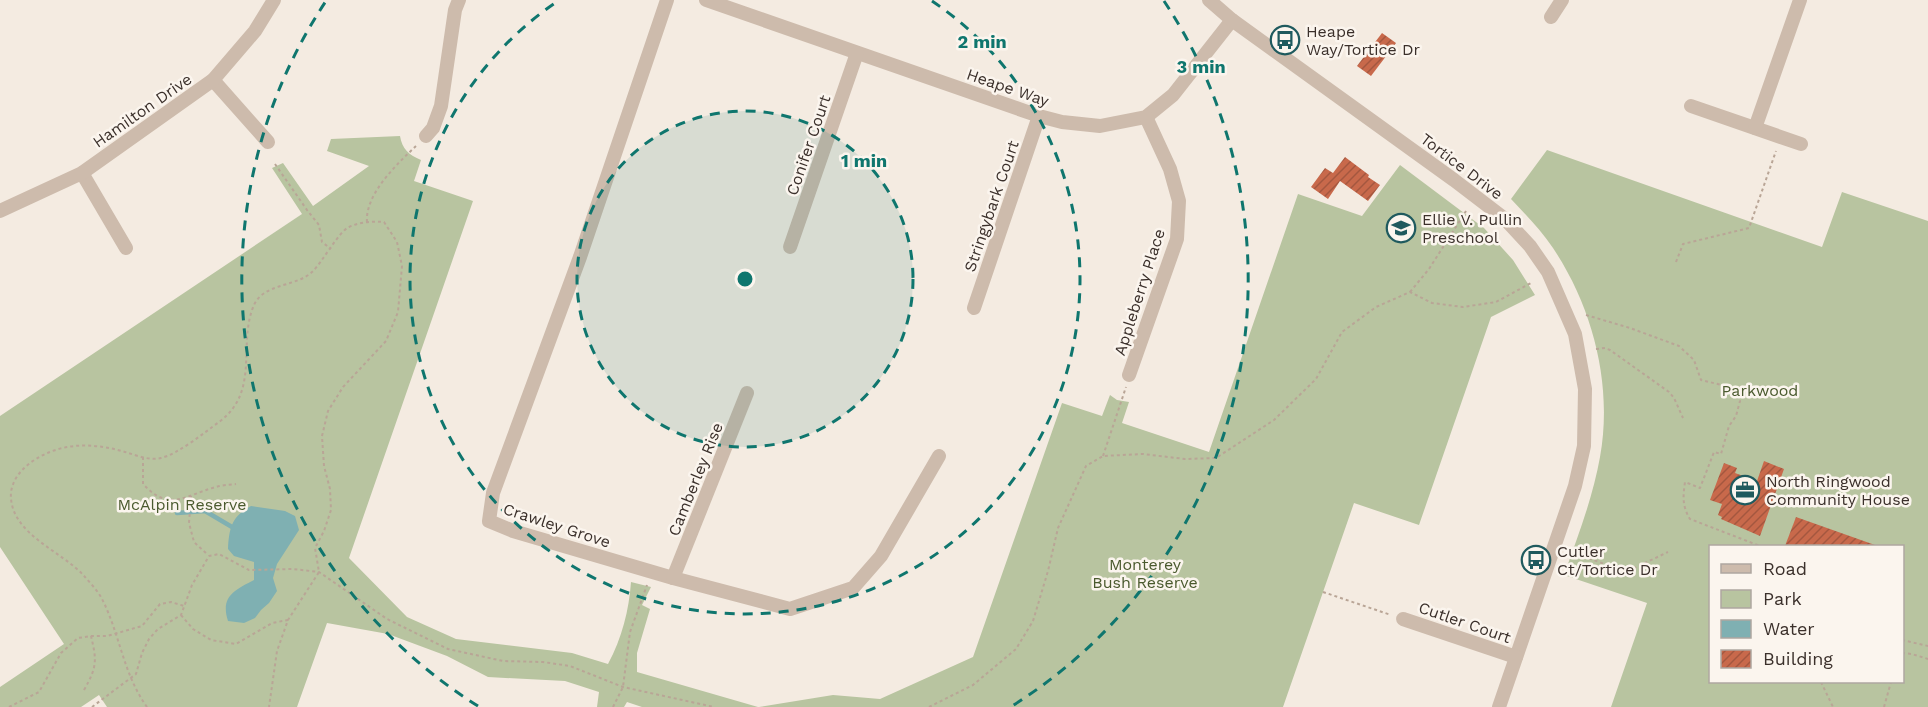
<svg xmlns="http://www.w3.org/2000/svg" width="1928" height="707" font-family="'Work Sans',sans-serif">
<style>
.green{fill:#b8c4a0;fill-rule:evenodd}
.water{fill:#7fb0b2}
.lines{fill:none;stroke-linecap:round;stroke-linejoin:round}
.stream{stroke:#7fb0b2;stroke-width:4.5}
.building{fill:url(#building-hatch)}
.path{stroke:#b9a596;stroke-width:2;stroke-dasharray:3 3;stroke-linecap:butt}
.minor{stroke:#cdbbac;stroke-width:14}
.ring{fill:none;stroke:#0f766e;stroke-width:3;stroke-dasharray:10 8}
.labels{text-anchor:middle;stroke-width:5;stroke-linejoin:round;paint-order:stroke}
.poi-label{font-size:16px;fill:#3b302b;stroke:#fbf5ee;text-anchor:start}
.street-label{font-size:16px;fill:#3b302b;stroke:#fbf5ee}
.park-label{font-size:16px;fill:#4a5a2e;stroke:#fbf5ee}
.centre{fill:#0f766e;stroke:#fbf5ee;stroke-width:3}
.ring-label{font-size:18px;text-anchor:middle;font-weight:bold;fill:#0f766e;stroke:#fbf5ee;stroke-width:5;stroke-linejoin:round;paint-order:stroke}
</style>
<defs>
<pattern id="building-hatch" width="6" height="6" patternUnits="userSpaceOnUse" patternTransform="scale(1.5)"><rect width="6" height="6" fill="#c8694b"/><path d="M-1 1l2-2M0 6l6-6M5 7l2-2" fill="none" stroke="#a4573f"/></pattern>
</defs>
<rect width="100%" height="100%" fill="#f4ebe1"/>
<g class="green">
<path d="M400,136C402,149 409,155 421,160L414,181L473,201L349,558L407,617L456,639L572,653L608,664C622,638 629,610 631,582L651,587L642,605L650,609L637,653V672L758,707H642L627,702L624,707H597L599,692L565,681L488,677L447,656L388,634L327,623L297,707H107L99,695L81,707H0V687L64,644L0,547V416L302,214L272,168L283,163L313,206L369,166L327,151L331,139Z"/>
<path d="M1547,150L1822,247L1842,192L1928,221V707H1611L1647,603L1564,575C1578,536 1593,497 1600,457C1613,385 1593,308 1553,248C1541,230 1526,215 1511,199ZM1710,546H1902V682H1710Z"/>
<path d="M1400,165L1484,228L1513,260L1535,295L1491,317L1419,525L1354,503L1283,707H759L833,695L880,699L973,657L1062,403L1102,416L1110,395L1117,400L1129,402L1122,423L1209,452L1298,194L1362,216Z"/>
</g>
<path class="water" d="M251,506L285,511L295,516L299,530L277,564L273,578L277,591L269,603L261,610L255,618L244,623L228,621C220,596 235,590 254,580V562L234,556L228,549C229,528 232,516 251,506Z"/>
<g class="lines">
<path class="stream" d="M177,513L205,511L232,527"/>
</g>
<g class="building">
<path d="M1382,33L1396,43L1371,76L1357,66Z"/>
<path d="M1345,157L1369,175L1368,177L1380,185L1368,201L1340,181L1328,199L1311,187L1325,168L1333,173Z"/>
<path d="M1764,461L1784,469L1760,536L1721,519L1722,517L1718,515L1722,504L1710,500L1724,463L1737,468L1735,473L1757,481Z"/>
<path d="M1796,517L1875,545V546H1785Z"/>
</g>
<g class="lines">
<g class="path">
<path d="M275,164L307,210L319,225L322,242L331,249"/>
<path d="M367,222C365,194 397,164 416,146"/>
<path d="M1676,262L1683,244L1749,228L1776,151"/>
<path d="M1410,292L1429,269L1466,211"/>
<path d="M1586,315L1630,328L1679,346L1694,360L1701,380L1730,387L1740,401L1736,416L1729,426L1721,454L1714,452L1700,488L1685,482C1683,496 1682,506 1690,519L1760,546"/>
<path d="M1596,349L1605,348L1610,350L1669,392L1674,398L1683,418"/>
<path d="M1103,456L1126,387"/>
<path d="M143,457V484C170,513 185,495 216,487C222,485 229,485 236,484"/>
<path d="M191,496L189,523L194,542L208,555"/>
<path d="M1572,552L1626,572L1668,552"/>
<path d="M1323,592L1391,615"/>
<path d="M181,615L193,629L211,640L236,644L272,623L288,620"/>
<path d="M1902,640L1928,646"/>
<path d="M1902,653L1912,654L1928,659"/>
<path d="M1821,682L1833,707"/>
<path d="M84,690C97,667 97,661 91,636"/>
<path d="M9,707L39,692L61,653L78,638L91,636H107L142,626L160,604L171,602L184,606"/>
<path d="M92,707L136,674L142,653L149,639L158,629L181,615L192,585L209,556L219,554L249,570L293,569L319,572L387,619L448,649L503,661L543,662L570,666L623,687L714,707"/>
<path d="M147,707C123,674 120,634 102,599C98,591 91,584 85,577C63,551 8,534 11,492C13,479 21,470 30,463C59,442 92,442 125,452C136,455 149,461 161,458C178,454 204,433 219,422C261,391 237,344 254,305C264,283 296,287 312,272C322,263 339,231 349,227C360,222 372,221 384,222L397,242L402,266L398,312L386,341L343,387L328,411L322,436L324,466L330,489L331,510L324,531L315,548L319,572L288,620L277,651L269,707"/>
<path d="M613,707L623,687L630,632L647,585"/>
<path d="M929,707L973,685L1016,649L1033,621L1048,571L1058,528L1086,466L1103,456L1143,454L1185,459L1216,458L1274,420L1316,379L1342,332L1376,307L1410,292L1432,303L1463,307L1496,302L1531,283"/>
<path d="M1884,707L1891,682"/>
</g>
<g class="minor">
<path d="M667,0L580,257L493,493L489,521L513,531L673,578L790,609L853,588L881,556L939,456"/>
<path d="M706,0L1039,116L1062,122L1100,126L1146,117L1173,95L1232,20"/>
<path d="M1209,0L1232,20L1454,180L1505,219L1530,246L1548,272L1575,334L1585,389L1584,446L1575,486L1499,707"/>
<path d="M1551,17L1562,0"/>
<path d="M213,80L268,142"/>
<path d="M1691,106L1801,144"/>
<path d="M1755,128L1800,0"/>
<path d="M426,136L433,128L441,106L455,10L459,0"/>
<path d="M82,173L126,248"/>
<path d="M0,211L82,173L213,80L255,31L274,0"/>
<path d="M790,247L857,53"/>
<path d="M974,308L1039,116"/>
<path d="M1129,375L1177,239L1179,201L1170,169L1146,117"/>
<path d="M673,578L747,393"/>
<path d="M1403,619L1516,657"/>
</g>
</g>
<circle cx="745" cy="279" r="168" fill="#0f766e" fill-opacity=".12"/>
<g class="ring">
<circle cx="745" cy="279" r="168"/>
<path d="M932 1A335 335 0 1 1 558 1"/>
<path d="M478 706A503 503 0 0 1 326 1M1164 1A503 503 0 0 1 1012 706"/>
</g>
<defs>
<g id="bus-ring" transform="scale(1.5)"><circle r="9.5" fill="#fbf5ee" stroke="#1f5a5e" stroke-width="1.5"/><path d="M-5-6H5V4H4V6H2V4H-2V6H-4V4H-5ZM-3.5-4V0h7V-4ZM-3.5 1.2v1.5H-2V1.2ZM2 1.2v1.5H3.5V1.2Z" fill="#1f5a5e"/></g>
<g id="school-ring" transform="scale(1.5)"><circle r="9.5" fill="#fbf5ee" stroke="#1f5a5e" stroke-width="1.5"/><path d="M0-5L7-2L0 1L-7-2ZM-4 1L0 2.5L4 1V4Q0 6-4 4Z" fill="#1f5a5e"/></g>
<g id="office-ring" transform="scale(1.5)"><circle r="9.5" fill="#fbf5ee" stroke="#1f5a5e" stroke-width="1.5"/><path d="M-6-3h4V-5.5h4V-3h4V5H-6ZM-1-4.5V-3h2v-1.5ZM-6 0V1H6V0Z" fill="#1f5a5e"/></g>
</defs>
<g fill-rule="evenodd">
<use href="#bus-ring" x="1285" y="40"/>
<use href="#school-ring" x="1401" y="228"/>
<use href="#office-ring" x="1745" y="490"/>
<use href="#bus-ring" x="1536" y="560"/>
</g>
<g class="labels">
<g class="poi-label">
<text x="1306" y="37">Heape<tspan x="1306" dy="18">Way/Tortice Dr</tspan></text>
<text x="1422" y="225">Ellie V. Pullin<tspan x="1422" dy="18">Preschool</tspan></text>
<text x="1766" y="487">North Ringwood<tspan x="1766" dy="18">Community House</tspan></text>
<text x="1557" y="557">Cutler<tspan x="1557" dy="18">Ct/Tortice Dr</tspan></text>
</g>
<g class="street-label">
<text transform="translate(1008 87) rotate(19)" y="6">Heape Way</text>
<text transform="translate(142 110) rotate(-35)" y="6">Hamilton Drive</text>
<text transform="translate(808 145) rotate(-71)" y="6">Conifer Court</text>
<text transform="translate(1462 166) rotate(37)" y="6">Tortice Drive</text>
<text transform="translate(991 206) rotate(-71)" y="6">Stringybark Court</text>
<text transform="translate(1139 292) rotate(-72)" y="6">Appleberry Place</text>
<text transform="translate(695 479) rotate(-68)" y="6">Camberley Rise</text>
<text transform="translate(557 525) rotate(18)" y="6">Crawley Grove</text>
<text transform="translate(1465 622) rotate(19)" y="6">Cutler Court</text>
</g>
<g class="park-label">
<text x="1760" y="396">Parkwood</text>
<text x="182" y="510">McAlpin Reserve</text>
<text x="1145" y="570">Monterey<tspan x="1145" dy="18">Bush Reserve</tspan></text>
</g>
</g>
<circle cx="745" cy="279" r="9" class="centre"/>
<g class="ring-label">
<text x="982" y="48">2 min</text>
<text x="1201" y="73">3 min</text>
<text x="864" y="167">1 min</text>
</g>
<rect x="1709" y="545" width="195" height="138" fill="#fbf5ee" stroke="#aea6a0" stroke-width="1.5"/>
<rect x="1721" y="564" width="30" height="9" fill="#cdbbac" stroke="#aea6a0" stroke-width="1.5"/>
<text x="1763" y="575" font-size="18" fill="#3b302b">Road</text>
<rect x="1721" y="590" width="30" height="18" fill="#b8c4a0" stroke="#aea6a0" stroke-width="1.5"/>
<text x="1763" y="605" font-size="18" fill="#3b302b">Park</text>
<rect x="1721" y="620" width="30" height="18" fill="#7fb0b2" stroke="#aea6a0" stroke-width="1.5"/>
<text x="1763" y="635" font-size="18" fill="#3b302b">Water</text>
<rect x="1721" y="650" width="30" height="18" fill="url(#building-hatch)" stroke="#aea6a0" stroke-width="1.5"/>
<text x="1763" y="665" font-size="18" fill="#3b302b">Building</text>
</svg>
